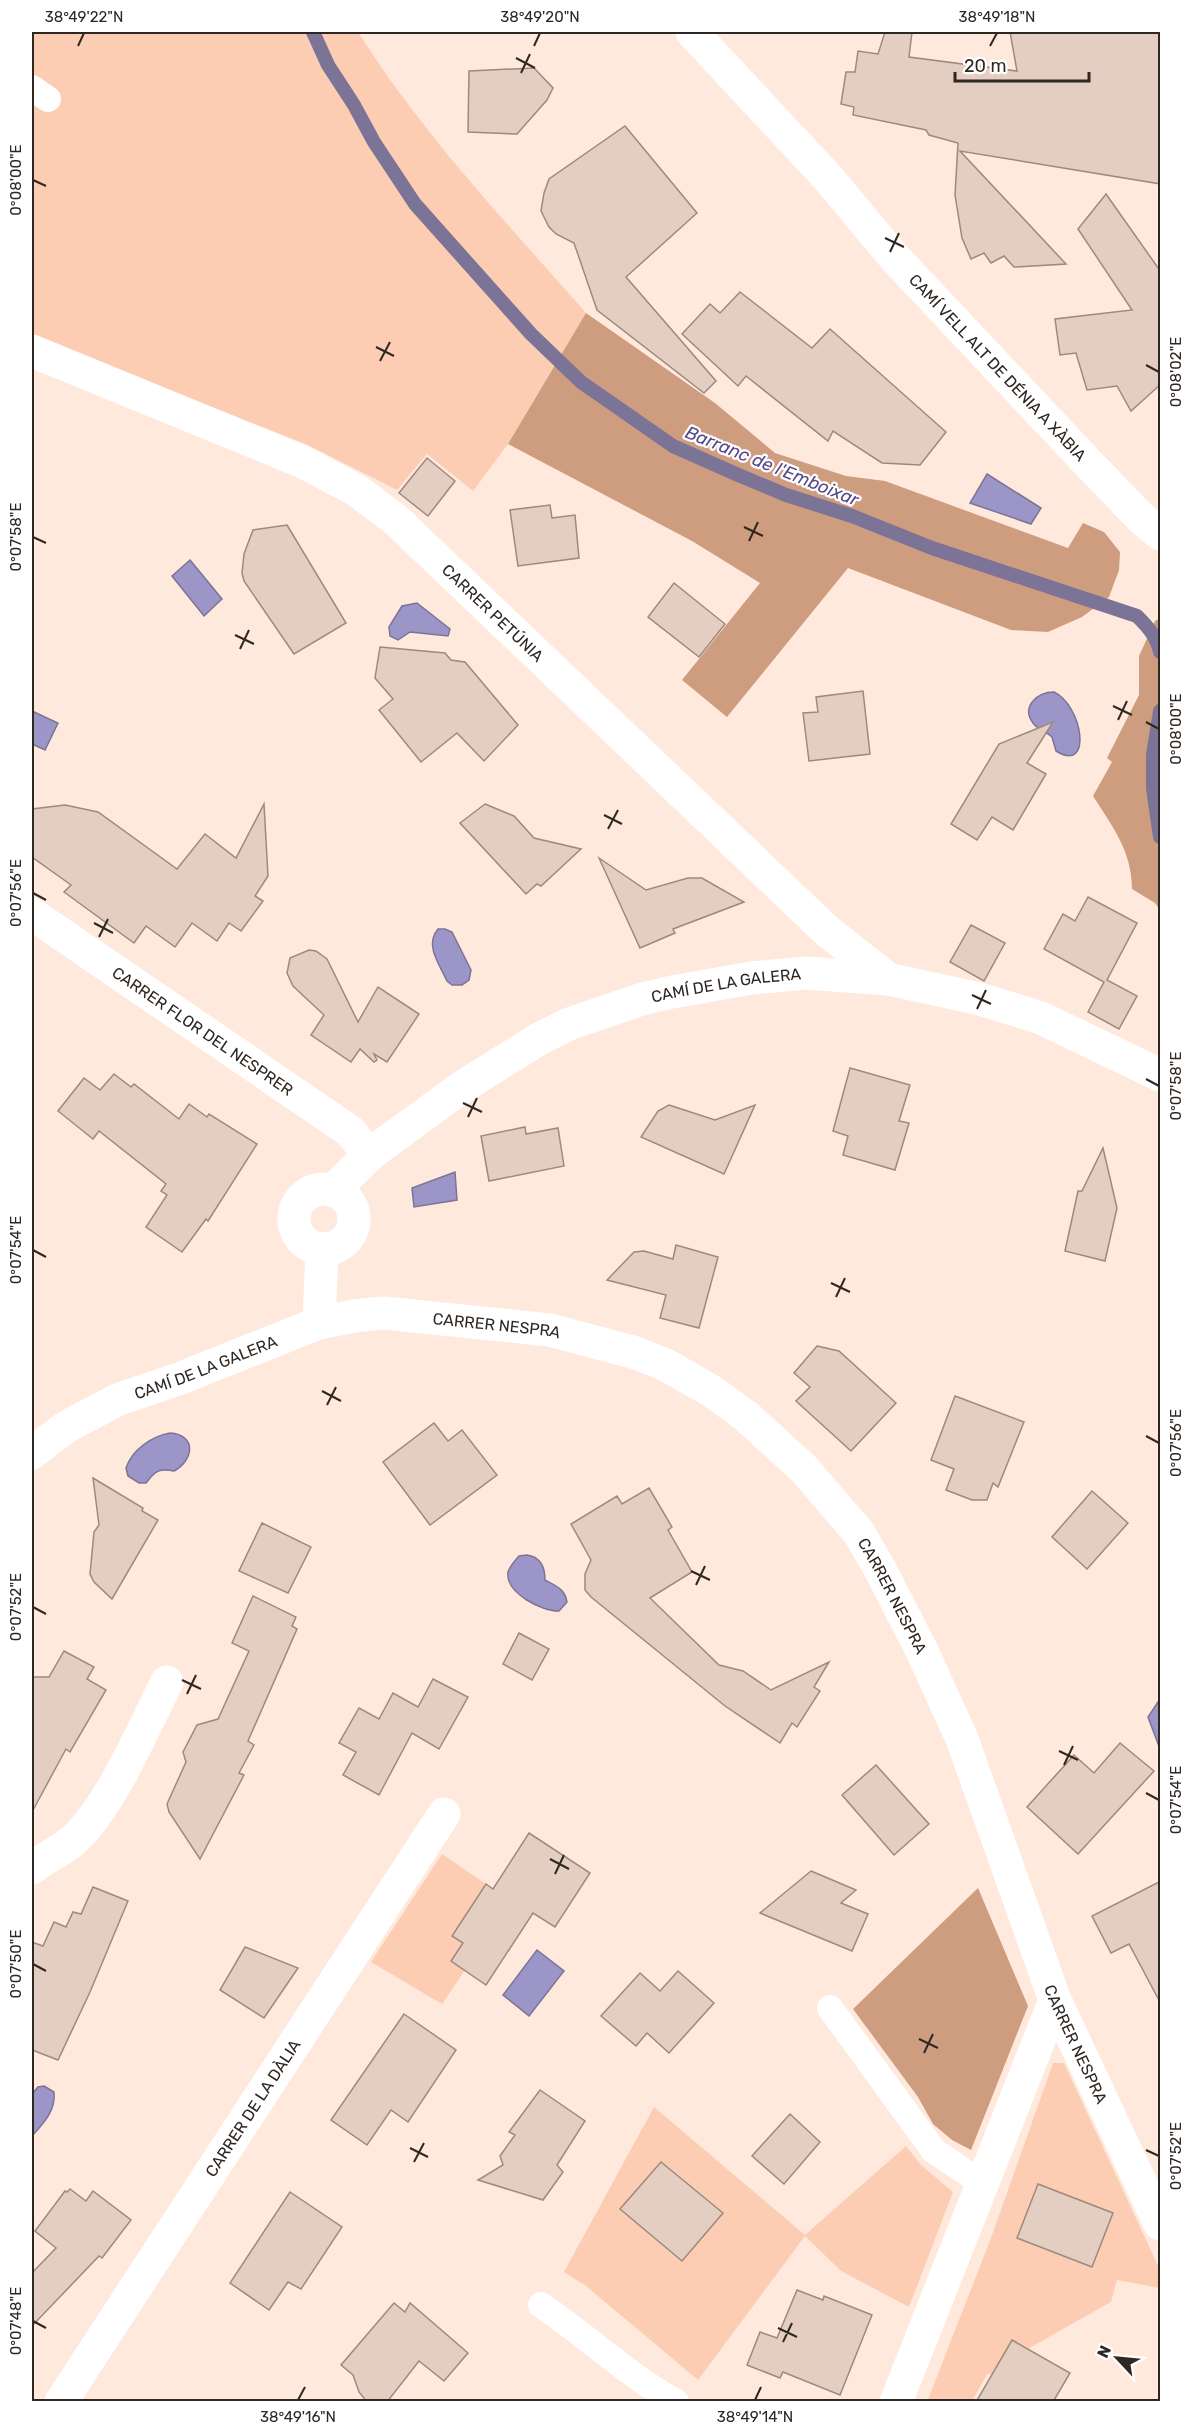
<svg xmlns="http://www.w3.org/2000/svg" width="1192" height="2433" font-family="Rubik,sans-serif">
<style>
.green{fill:#fccdb3}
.forest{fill:#ce9c7e}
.water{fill:#9c95c7;stroke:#7b7496;stroke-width:1.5}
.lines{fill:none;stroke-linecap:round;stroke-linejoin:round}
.stream{stroke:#7b7496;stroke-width:14}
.building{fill:#e3cec1;stroke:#9d897e;stroke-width:1.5}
.lane{stroke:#fff;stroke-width:26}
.street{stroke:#fff;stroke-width:33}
.ticks{fill:none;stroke:#2f2722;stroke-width:2}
.labels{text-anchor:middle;stroke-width:4.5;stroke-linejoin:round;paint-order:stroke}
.street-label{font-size:16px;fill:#2f2722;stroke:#fff}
.water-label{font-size:18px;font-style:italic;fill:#554888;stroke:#fff}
.neatline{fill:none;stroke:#2f2722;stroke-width:2}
.ticks-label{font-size:15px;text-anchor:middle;fill:#2f2722}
</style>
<rect width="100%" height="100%" fill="#ffe9dc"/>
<g class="green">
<path d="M32,32H358C422,134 507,223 586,313L508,444L473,491L427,454L397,490L306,444L45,342L32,334Z"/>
<path d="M442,1854L486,1884L463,1943L451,1961L465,1970L442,2004L371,1962Z"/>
<path d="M1053,2063H1064L1160,2270V2288L1117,2280L1111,2302L1031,2347L1007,2386L988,2373L972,2401L927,2402L991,2238Z"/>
<path d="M654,2107L805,2235L906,2146L920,2164L953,2192L909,2307L841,2271L805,2236L698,2380L586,2286L564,2272Z"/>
</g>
<g class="forest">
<path d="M586,313L715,403L775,453L846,476L885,481L1068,548L1083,523L1104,532L1120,552L1119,570L1109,597L1082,617L1048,632L1011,630L848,568L727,717L682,680L760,583L692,541L508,444Z"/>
<path d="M1160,618V910L1155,903L1132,889C1132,851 1112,826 1093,796L1112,762L1107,758L1139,695V656L1155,621Z"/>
<path d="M978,1888L1028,2006L971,2150L952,2140L933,2124L918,2097L853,2009Z"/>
</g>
<g class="water">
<path d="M987,474L1041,508L1031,524L970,503Z"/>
<path d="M190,560L222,599L204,616L172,576Z"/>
<path d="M417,603L450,629L448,636L410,632L398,640L390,636L389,627L402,606Z"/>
<path d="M1054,692C1083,706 1093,774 1056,751L1052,737C1046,731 1038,730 1033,723C1021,707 1037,692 1054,692Z"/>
<path d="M32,711L58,723L45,750L32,744Z"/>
<path d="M438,929H445L452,932L471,970L469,980L462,985H452L447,981C440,965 424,945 438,929Z"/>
<path d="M455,1172L457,1200L414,1207L412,1188Z"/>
<path d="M170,1433C197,1435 194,1460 174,1471C159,1468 155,1471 146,1483H139L128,1476L126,1468C132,1450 152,1436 170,1433Z"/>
<path d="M527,1555C541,1557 545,1568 545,1580C556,1586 565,1589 567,1602L559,1611C543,1612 505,1593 508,1572C510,1566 515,1561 519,1556Z"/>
<path d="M1160,1699V1749L1148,1717Z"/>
<path d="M537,1950L564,1971L529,2016L503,1995Z"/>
<path d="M44,2086L54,2092C56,2110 44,2123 32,2136V2094L38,2087Z"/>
</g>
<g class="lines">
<g class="stream">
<path d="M313,32L328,65L354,105L374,142L415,204L531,334L581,382L673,446L736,474L786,495L852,516L932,548L1137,616C1148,627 1157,637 1160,652"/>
<path d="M1160,711L1153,755V788L1160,837"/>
</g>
</g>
<g class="building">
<path d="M885,32H912L909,57L1017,71L1010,32H1161V184L960,151L1066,264L1014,267L1004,256L991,263L984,253L971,259L962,238L955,195L958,143L929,135L926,130L853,115L854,107L841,104L846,72H855L858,51L878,54Z"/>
<path d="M534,68L553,88L547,100L517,134L468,132L469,71Z"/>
<path d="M625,126L697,213L626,277L716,381L704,393L597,310L574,243L556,234L549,227L541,211L544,193L549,179Z"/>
<path d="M1106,194L1161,272V384L1131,411L1117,386L1087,390L1076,353L1060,355L1055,319L1132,310L1078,229Z"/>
<path d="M740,292L812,348L830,329L946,432L920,465L882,463L833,431L828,441L746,376L738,386L682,334L710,304L720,313Z"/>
<path d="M427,458L455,481L428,516L399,493Z"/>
<path d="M550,505L552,518L575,515L579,558L518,566L510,510Z"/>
<path d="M287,525L346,623L294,654L244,581L242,573L244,554L253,530Z"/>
<path d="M674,583L725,624L699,657L648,617Z"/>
<path d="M380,647L445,653L451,660L465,662L518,725L484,761L457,733L421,762L379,710L393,699L375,678Z"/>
<path d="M863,691L870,754L809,761L803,713L818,712L816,697Z"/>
<path d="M1053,722L1027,763L1046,774L1013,830L992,817L977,840L951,824L999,744Z"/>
<path d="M264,804L268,876L255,896L263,901L241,931L229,923L217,941L192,923L175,947L146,926L134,943L64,892L71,885L32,857V809L65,805L98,812L177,869L205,834L236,858Z"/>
<path d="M485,804L514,816L534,838L581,849L541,886L537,884L526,894L460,823Z"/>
<path d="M599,858L646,890L688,878H702L744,902L673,929L675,933L640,948Z"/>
<path d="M1088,897L1137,923L1107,980L1137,996L1119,1029L1088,1012L1104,982L1044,949L1063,914L1075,921Z"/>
<path d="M971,925L1005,943L984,981L950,962Z"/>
<path d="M309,950L316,951L327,959L358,1022L378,987L419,1014L387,1062L374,1054L377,1060L374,1062L360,1049L351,1062L311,1035L324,1015L293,986L287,973L290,958Z"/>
<path d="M850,1068L910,1085L899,1121L909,1123L895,1170L843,1155L848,1136L833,1131Z"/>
<path d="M114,1074L131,1087L134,1084L179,1119L189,1104L207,1117L209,1114L257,1144L208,1221L206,1219L182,1252L146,1227L167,1195L161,1191L166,1184L99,1131L93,1139L58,1111L84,1078L100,1090Z"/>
<path d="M669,1105L715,1120L755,1105L724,1174L641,1137L658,1111Z"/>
<path d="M525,1127L526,1134L558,1128L564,1166L489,1181L481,1136Z"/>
<path d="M1103,1148L1117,1208L1105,1261L1065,1251L1078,1191H1082Z"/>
<path d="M676,1245L718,1257L699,1328L660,1318L666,1295L607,1280L634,1252L644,1251L673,1259Z"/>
<path d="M817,1346L839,1351L896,1403L851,1451L796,1401L810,1387L794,1373Z"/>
<path d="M955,1396L1024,1422L998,1487L993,1483L987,1500H972L946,1490L954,1469L931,1460Z"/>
<path d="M434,1423L448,1441L462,1430L497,1475L430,1525L383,1462Z"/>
<path d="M93,1478L143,1508L142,1511L158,1520L112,1599L94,1582L90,1574L94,1532L99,1525Z"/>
<path d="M649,1488L672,1527L668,1530L692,1572L650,1598L719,1665L743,1671L771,1690L829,1662L814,1687L820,1691L797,1727L792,1723L780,1743L725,1706L591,1597L585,1590V1574L591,1560L571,1524L617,1496L622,1504Z"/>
<path d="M1092,1491L1128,1523L1087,1569L1052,1537Z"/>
<path d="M262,1523L311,1547L288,1593L239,1571Z"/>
<path d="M253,1596L296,1617L292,1626L297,1629L248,1741L254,1745L239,1773L244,1775L200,1859L169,1812L167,1804L186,1762L183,1752L197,1725L218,1719L249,1651L232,1643Z"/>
<path d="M519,1633L549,1649L532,1680L503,1664Z"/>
<path d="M64,1651L94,1667L87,1679L106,1690L70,1752L66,1749L32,1812V1677H49Z"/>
<path d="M433,1679L468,1697L439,1749L412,1733L379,1795L343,1775L356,1752L339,1743L359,1708L379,1719L393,1693L418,1707Z"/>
<path d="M1120,1743L1154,1771L1078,1854L1027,1807L1074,1755L1094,1773Z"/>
<path d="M876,1765L929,1824L894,1855L842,1795Z"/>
<path d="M529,1833L590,1873L555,1927L533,1913L486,1985L451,1961L463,1943L452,1936L486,1884L493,1889Z"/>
<path d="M811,1871L856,1890L841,1903L868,1914L852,1951L760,1913Z"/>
<path d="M1161,1881V2004L1129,1944L1111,1953L1092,1916Z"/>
<path d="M93,1887L128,1901L90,1992L58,2060L32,2050V1942L43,1946L54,1922L66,1927L73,1912L81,1914Z"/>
<path d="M245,1947L298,1968L264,2018L220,1990Z"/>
<path d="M678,1971L714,2003L669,2053L647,2033L636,2046L601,2016L640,1973L660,1991Z"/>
<path d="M404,2014L456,2050L408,2122L391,2110L367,2145L331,2120Z"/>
<path d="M540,2090L585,2121L557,2165L563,2172L543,2200L478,2180L503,2165L500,2156L515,2135L509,2132Z"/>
<path d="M790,2114L820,2142L784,2184L752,2156Z"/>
<path d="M661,2162L723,2213L682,2261L620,2209Z"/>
<path d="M1038,2184L1113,2213L1092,2267L1017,2238Z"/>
<path d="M70,2189L86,2201L93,2191L131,2220L102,2258L99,2256L32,2326V2273L56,2248L35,2231L65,2191L67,2192Z"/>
<path d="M290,2192L342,2227L301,2289L288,2282L269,2310L230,2283Z"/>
<path d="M797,2290L823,2300L824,2296L872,2315L840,2395L783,2372L780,2378L747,2365L760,2332L777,2338Z"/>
<path d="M394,2303L405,2312L410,2303L468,2353L444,2381L419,2361L387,2402H367L359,2392L353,2375L341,2365Z"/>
<path d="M1012,2340L1070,2373L1053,2402H976Z"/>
</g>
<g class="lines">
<g class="lane">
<path d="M32,88L48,99"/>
<path d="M830,2008L934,2151L982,2183"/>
<path d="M541,2305C587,2336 627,2375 676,2402"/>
</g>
<g class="street">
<path id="s1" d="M692,32L829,179L894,257L1087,462L1144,521L1160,534"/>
<path id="s2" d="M32,351L303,462L356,490L396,520L826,930L888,979"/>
<path id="s3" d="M32,914L351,1132L369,1155"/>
<circle cx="324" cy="1219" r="30"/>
<path id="s4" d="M333,1191L369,1155L462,1087L539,1039L569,1024L642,999L672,992L752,978L805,973L888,979L980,999L1041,1018L1160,1075"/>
<path d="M319,1323L322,1249"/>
<path id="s5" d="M32,1453L66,1427L117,1400L181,1378L319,1323L354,1316L384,1313L550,1330L636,1353L666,1365L713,1392L746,1416L804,1469L859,1533L881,1571L922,1651L962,1739L1055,2000L1160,2224"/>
<path d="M32,1868C43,1858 58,1853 70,1843C109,1812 143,1728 167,1682"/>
<path id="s6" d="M61,2402L444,1814"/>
<path d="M896,2402L1055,2000"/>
</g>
</g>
<path class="ticks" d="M78,46L84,33M534,46L540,33M990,46L997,33M516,58L535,68M521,73L530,54M33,180L46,186M885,238L904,247M890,252L899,233M376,347L394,356M380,361L390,342M1146,365L1159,372M744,527L763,536M33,537L46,543M749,541L758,522M235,635L254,644M240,649L249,630M1113,706L1132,715M1118,720L1127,701M1146,722L1159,729M604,815L622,824M608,829L618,810M33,893L46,900M94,923L113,933M99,937L108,919M972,995L991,1004M977,1009L986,990M1146,1079L1159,1086M463,1103L482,1112M468,1117L477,1098M33,1250L46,1257M831,1283L850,1292M836,1297L845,1278M322,1391L341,1401M327,1405L336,1387M1146,1436L1159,1443M691,1571L710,1580M696,1585L705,1566M33,1607L46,1614M182,1680L201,1689M187,1694L196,1675M1059,1751L1078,1760M1064,1765L1073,1746M1146,1793L1159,1800M550,1859L569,1869M555,1874L564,1855M33,1964L46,1971M919,2039L938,2048M924,2053L933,2034M410,2148L428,2157M1146,2150L1159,2156M414,2162L424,2143M33,2321L46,2328M778,2328L797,2337M783,2342L792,2323M298,2400L305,2387M755,2400L761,2387"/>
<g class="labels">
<g class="street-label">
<text dy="6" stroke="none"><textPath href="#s1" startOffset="454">CAMÍ VELL ALT DE DÉNIA A XÀBIA</textPath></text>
<text dy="6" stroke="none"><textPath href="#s2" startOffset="537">CARRER PETÚNIA</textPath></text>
<text dy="6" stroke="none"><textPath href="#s4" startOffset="453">CAMÍ DE LA GALERA</textPath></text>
<text dy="6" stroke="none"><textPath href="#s3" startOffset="207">CARRER FLOR DEL NESPRER</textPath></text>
<text dy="6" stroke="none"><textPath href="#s5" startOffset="496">CARRER NESPRA</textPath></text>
<text dy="6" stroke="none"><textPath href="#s5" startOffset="195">CAMÍ DE LA GALERA</textPath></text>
<text dy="6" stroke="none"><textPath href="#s5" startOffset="1000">CARRER NESPRA</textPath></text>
<text dy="6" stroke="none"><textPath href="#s5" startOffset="1485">CARRER NESPRA</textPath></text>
<text dy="6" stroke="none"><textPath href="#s6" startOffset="351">CARRER DE LA DÀLIA</textPath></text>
</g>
<g class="water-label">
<text transform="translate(772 466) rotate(22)" y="6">Barranc de l'Emboixar</text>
</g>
</g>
<rect width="1192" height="2433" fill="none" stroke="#ffffff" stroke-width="66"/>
<g transform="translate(1117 2358) rotate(296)" stroke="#ffffff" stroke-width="4.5" paint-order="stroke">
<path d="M0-4.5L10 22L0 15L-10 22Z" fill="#2f2722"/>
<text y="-9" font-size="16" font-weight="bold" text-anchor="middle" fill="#2f2722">N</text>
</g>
<path d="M955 72v9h134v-9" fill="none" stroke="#2f2722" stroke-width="3"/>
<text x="964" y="72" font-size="18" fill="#2f2722" stroke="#ffffff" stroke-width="4.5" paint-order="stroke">20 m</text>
<rect x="33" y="33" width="1126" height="2367" class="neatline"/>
<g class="ticks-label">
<text x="84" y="22">38°49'22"N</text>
<text x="540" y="22">38°49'20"N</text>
<text x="997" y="22">38°49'18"N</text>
<text transform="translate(16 180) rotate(-90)" y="5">0°08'00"E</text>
<text transform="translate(1176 372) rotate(-90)" y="5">0°08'02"E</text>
<text transform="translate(16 537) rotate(-90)" y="5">0°07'58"E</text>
<text transform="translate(1176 729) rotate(-90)" y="5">0°08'00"E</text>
<text transform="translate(16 893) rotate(-90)" y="5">0°07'56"E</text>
<text transform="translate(1176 1086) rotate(-90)" y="5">0°07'58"E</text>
<text transform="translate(16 1250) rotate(-90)" y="5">0°07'54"E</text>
<text transform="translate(1176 1443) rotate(-90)" y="5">0°07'56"E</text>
<text transform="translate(16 1607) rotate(-90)" y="5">0°07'52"E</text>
<text transform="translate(1176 1800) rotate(-90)" y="5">0°07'54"E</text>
<text transform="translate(16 1964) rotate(-90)" y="5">0°07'50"E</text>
<text transform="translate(1176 2156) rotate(-90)" y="5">0°07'52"E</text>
<text transform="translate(16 2321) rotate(-90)" y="5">0°07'48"E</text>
<text x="298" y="2422">38°49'16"N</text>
<text x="755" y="2422">38°49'14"N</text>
</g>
</svg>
